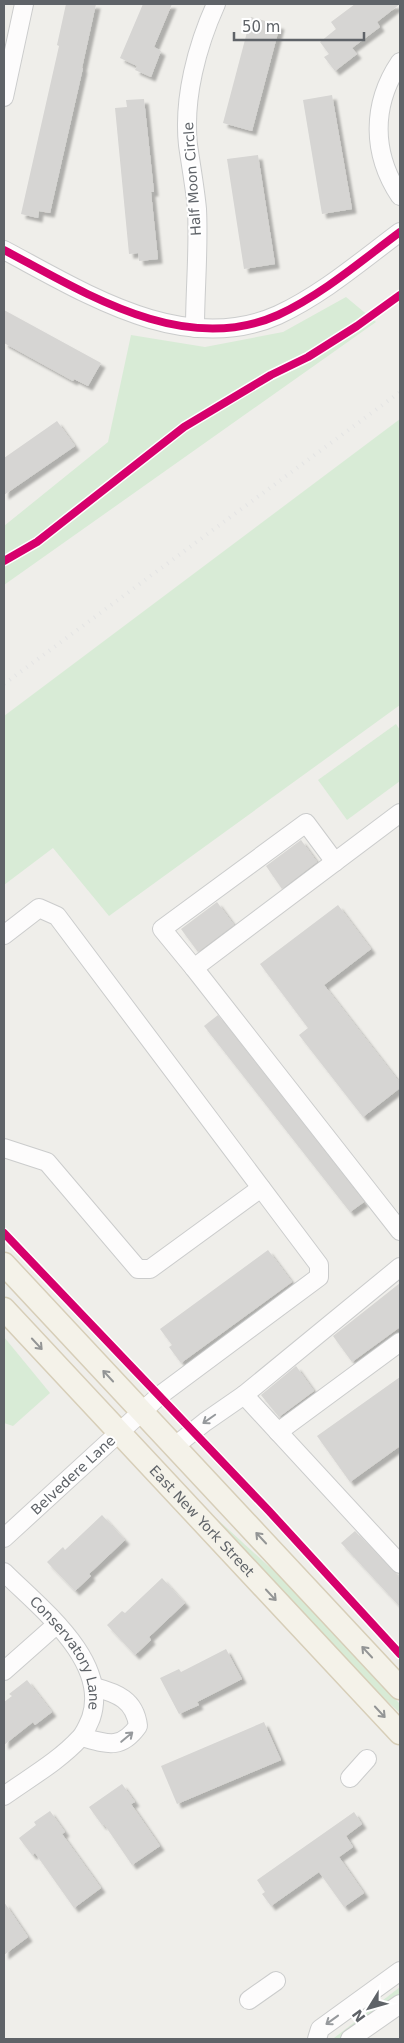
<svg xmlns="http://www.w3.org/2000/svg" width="404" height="2043" font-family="'DejaVu Sans',sans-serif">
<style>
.green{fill:#d8ebd6}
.building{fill:#d6d5d3;filter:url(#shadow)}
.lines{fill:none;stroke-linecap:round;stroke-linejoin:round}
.minor-casing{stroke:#cbcccc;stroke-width:20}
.major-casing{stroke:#d7ceb8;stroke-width:25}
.minor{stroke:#fdfcfc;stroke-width:18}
.major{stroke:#f4f2e9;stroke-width:22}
.rail{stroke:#e4e4e4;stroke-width:4;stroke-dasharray:1 6;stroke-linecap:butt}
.cycleway-casing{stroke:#fff;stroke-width:11}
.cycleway{stroke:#d6006c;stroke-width:8}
.oneway{stroke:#939595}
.oneway2{stroke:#96999c}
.labels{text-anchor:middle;stroke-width:4;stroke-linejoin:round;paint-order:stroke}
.street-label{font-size:14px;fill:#5f6368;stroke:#fff}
</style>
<defs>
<filter id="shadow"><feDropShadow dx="4.5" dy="4.5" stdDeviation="1" flood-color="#0004"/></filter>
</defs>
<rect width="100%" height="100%" fill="#efeeea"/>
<g class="green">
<path d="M346,297L376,322L4,585V526L108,442L131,335L205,347L283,332Z"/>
<path d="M400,419V705L109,916L53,848L4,885V716Z"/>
<path d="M396,724L400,730V781L347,820L318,780Z"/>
<path d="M4,1337L50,1393L13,1426L4,1423Z"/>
<path d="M217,1519L287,1583L400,1704V1713L369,1684L215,1520Z"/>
<path d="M400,1987V1994L395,2000L339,2039L334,2038Z"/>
</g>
<g class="building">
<path d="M66,4H96L82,68H83L50,213L39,211L38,218L21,214L59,46L57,45Z"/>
<path d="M143,4H172L154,47L161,51L151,77L135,70L137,66L120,58Z"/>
<path d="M355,4H400L377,22L380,27L352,48L357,54L335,71L324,57L329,54L320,42L336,29L331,22Z"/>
<path d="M251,17L280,25L252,131L223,123Z"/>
<path d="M332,95L352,209L322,214L303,100Z"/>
<path d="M144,99L154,192H151L158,259L139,261L138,253L129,254L115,108L127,107L126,100Z"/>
<path d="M258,155L275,264L244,269L227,159Z"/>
<path d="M4,310L101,363L88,386L74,379L73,381L4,343Z"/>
<path d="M57,421L75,446L4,495V458Z"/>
<path d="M301,840L317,862L282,889L266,866Z"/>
<path d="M217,902L234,925L198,952L181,929Z"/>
<path d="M338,905L371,949L324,985L400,1083V1088L363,1117L299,1035L308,1028L260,964Z"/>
<path d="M218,1015L364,1202L350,1212L204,1026Z"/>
<path d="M268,1250L292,1282L181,1363L169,1347L172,1345L160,1329Z"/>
<path d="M400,1283V1327L352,1362L333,1336Z"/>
<path d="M296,1366L314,1391L279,1417L261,1395Z"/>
<path d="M400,1377V1446L350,1482L317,1436Z"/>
<path d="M102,1515L125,1540L89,1574L91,1576L75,1591L47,1562L63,1547L65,1550Z"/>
<path d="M355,1531L400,1578V1607L341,1543Z"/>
<path d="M162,1578L185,1603L149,1637L151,1640L135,1655L107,1625L122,1611L125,1613Z"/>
<path d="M226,1649L242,1679L197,1702L199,1705L179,1714L160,1678L179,1669L181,1672Z"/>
<path d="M27,1680L52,1712L35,1725L33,1722L4,1745V1702L12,1696L9,1694Z"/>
<path d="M264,1722L281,1760L177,1804L161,1766Z"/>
<path d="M122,1784L135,1802L131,1804L160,1846L132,1865L104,1824L102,1825L89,1807Z"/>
<path d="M50,1811L65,1832L62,1834L101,1888L74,1908L35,1853L32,1855L19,1838L36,1825L34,1822Z"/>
<path d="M354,1812L362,1824L346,1836L353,1847L339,1857L364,1893L344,1907L319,1872L271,1906L262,1894L265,1892L257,1880Z"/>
<path d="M4,1902L28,1937L4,1955Z"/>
</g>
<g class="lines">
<g class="minor-casing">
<g id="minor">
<path d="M400,62C371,105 372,154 400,196"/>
<path d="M4,97L24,4"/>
<path d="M4,250C85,293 184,357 278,315C323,294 361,261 400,232"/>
<path d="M195,328C195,289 199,249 197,209C195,188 191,166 188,145C183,98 197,46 216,4"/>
<path d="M400,813L194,968L400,1231"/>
<path d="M4,935L39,908L57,916L319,1265V1277L159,1396L4,1538"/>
<path d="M194,968L162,929L306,823L335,862"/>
<path d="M4,1148L47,1162L138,1269H150L261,1188"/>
<path d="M400,1267L244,1395L400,1564"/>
<path d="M278,1432L400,1342"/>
<path d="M175,1446L205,1422L244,1395"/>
<path id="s1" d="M4,1572C40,1608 110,1661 91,1718C88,1725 85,1733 80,1738C59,1761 29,1778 4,1796"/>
<path d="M4,1671L56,1625"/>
<path d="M82,1737C107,1744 121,1750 138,1726C135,1700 117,1693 94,1687"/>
<path d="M350,1778L367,1759"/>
<path d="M249,2000L276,1981"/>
<path d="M317,2039L320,2029L400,1971"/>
<path d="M350,2039L400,2004"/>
</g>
</g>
<g class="major-casing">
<g id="major">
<path d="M4,1264L400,1688"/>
<path id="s2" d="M4,1309L400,1733"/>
</g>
</g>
<use href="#minor" class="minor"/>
<use href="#major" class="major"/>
<path class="rail" d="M4,684L400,392"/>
<g class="cycleway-casing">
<g id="cycleway">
<path d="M4,250C85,293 184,357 278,315C323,294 361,261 400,232"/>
<path d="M4,561L37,542L184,427L271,375L308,357L357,326L400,295"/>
<path d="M4,1233L269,1511L400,1654"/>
</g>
</g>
<use href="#cycleway" class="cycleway"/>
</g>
<defs><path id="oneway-shaft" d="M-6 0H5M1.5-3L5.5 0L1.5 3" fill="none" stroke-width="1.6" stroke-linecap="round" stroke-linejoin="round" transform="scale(1.25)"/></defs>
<g class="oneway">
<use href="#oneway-shaft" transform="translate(37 1344) rotate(47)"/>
<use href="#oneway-shaft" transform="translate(108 1376) rotate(-133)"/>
<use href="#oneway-shaft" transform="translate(261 1538) rotate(-133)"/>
<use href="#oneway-shaft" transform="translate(271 1595) rotate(47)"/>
<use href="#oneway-shaft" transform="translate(367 1652) rotate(-133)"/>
<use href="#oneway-shaft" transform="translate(380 1712) rotate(47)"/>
</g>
<g class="oneway2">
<use href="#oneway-shaft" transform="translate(209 1419) rotate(145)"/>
<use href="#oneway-shaft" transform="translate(127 1737) rotate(-40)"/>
<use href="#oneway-shaft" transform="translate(332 2020) rotate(144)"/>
</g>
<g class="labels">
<g class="street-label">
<text transform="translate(192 179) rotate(-94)" y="5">Half Moon Circle</text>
<text transform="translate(73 1475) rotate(-43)" y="5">Belvedere Lane</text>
<text dy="5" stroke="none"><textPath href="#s2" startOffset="290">East New York Street</textPath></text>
<text dy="5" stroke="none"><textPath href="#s1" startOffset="105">Conservatory Lane</textPath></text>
</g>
</g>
<rect width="404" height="2043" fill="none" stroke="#5f6368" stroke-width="10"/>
<g transform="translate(369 2008) rotate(233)" stroke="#ffffff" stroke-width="4" paint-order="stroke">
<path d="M0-4L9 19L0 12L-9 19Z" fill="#5f6368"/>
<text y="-8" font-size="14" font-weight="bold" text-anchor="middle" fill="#5f6368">N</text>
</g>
<path d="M234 32v8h130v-8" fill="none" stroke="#5f6368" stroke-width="2.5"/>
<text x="242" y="32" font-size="15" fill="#5f6368" stroke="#ffffff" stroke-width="4" paint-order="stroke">50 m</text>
</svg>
